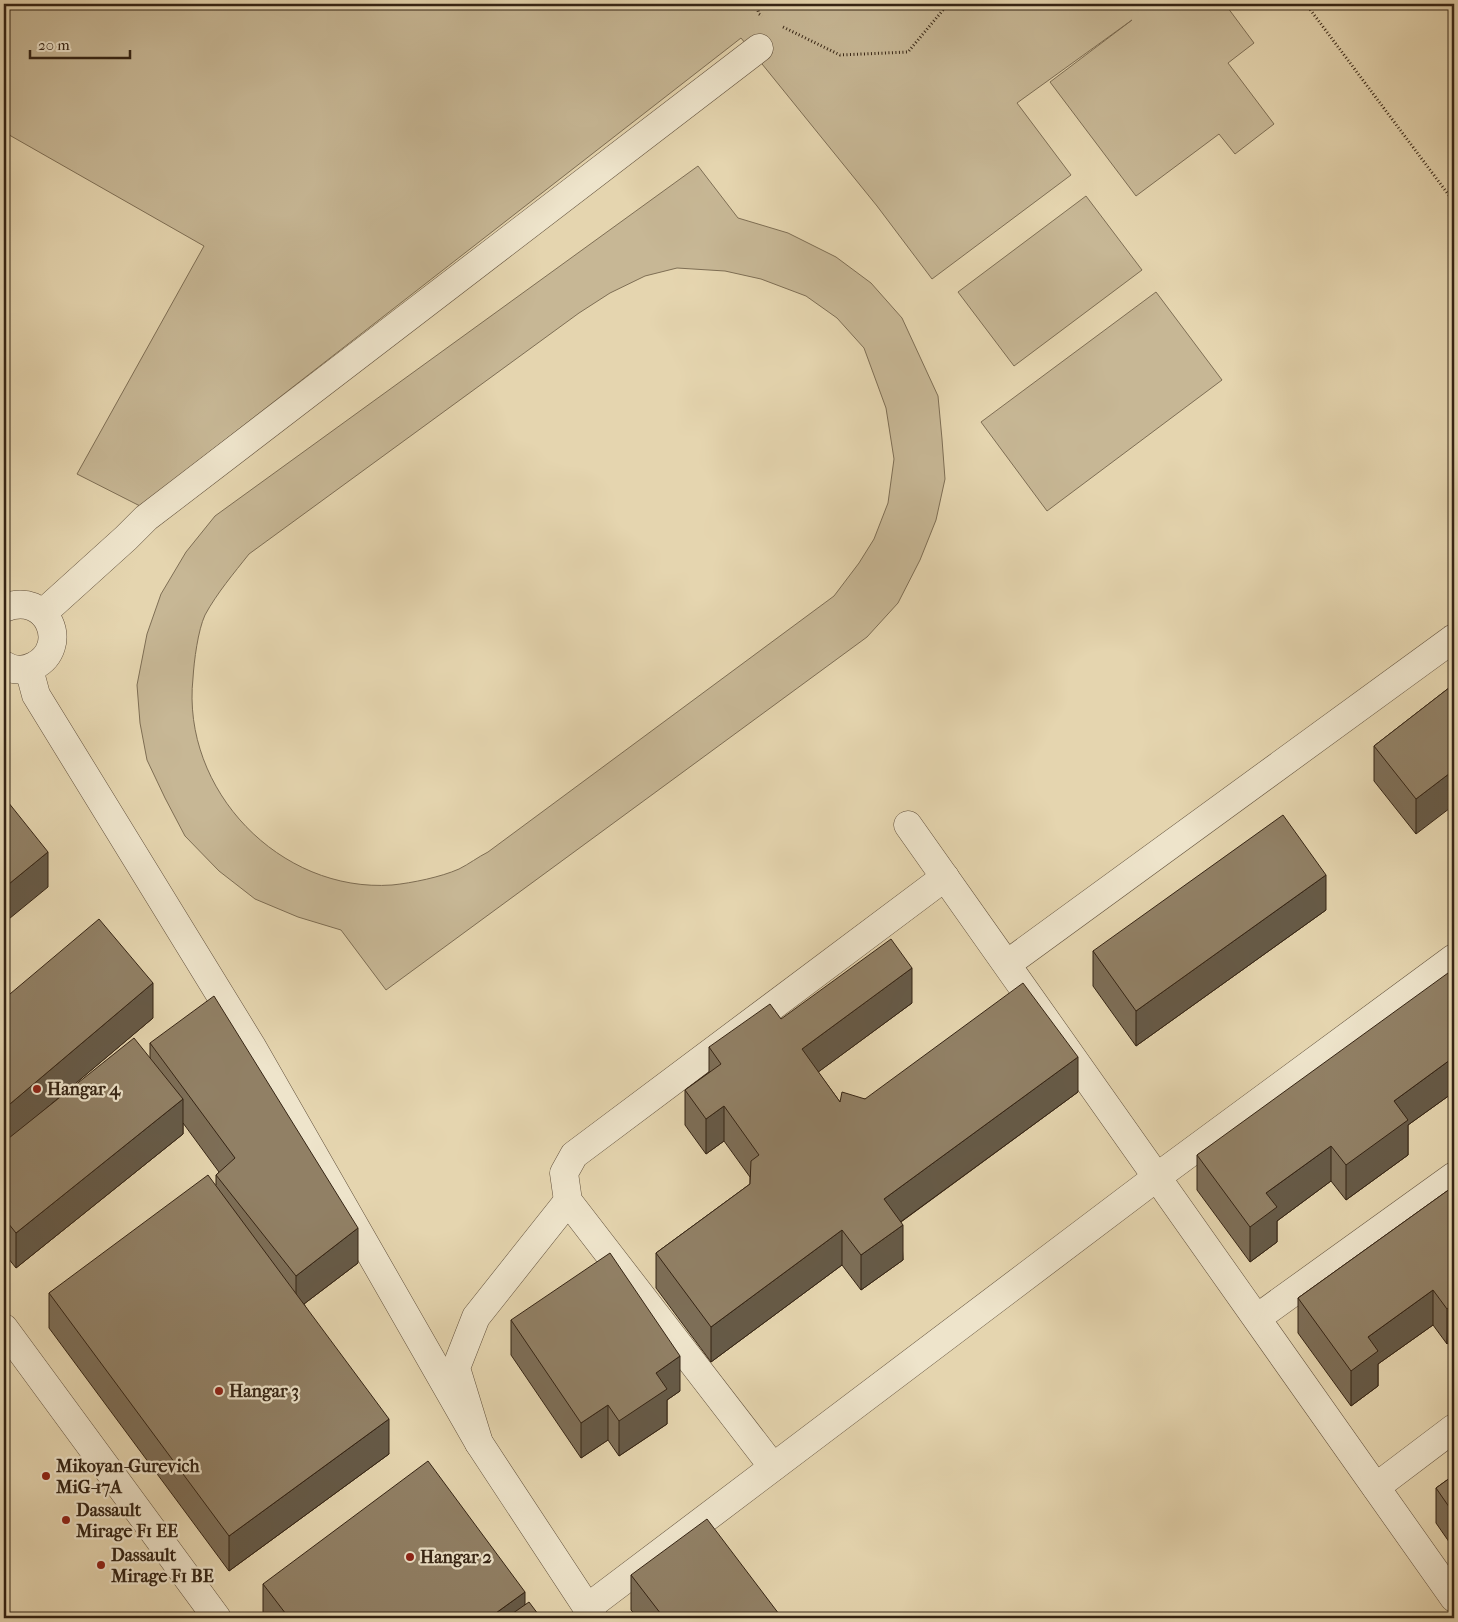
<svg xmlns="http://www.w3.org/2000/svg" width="1458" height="1622" font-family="'IM FELL French Canon',serif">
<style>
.green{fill:#c7b795;stroke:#7e6e54;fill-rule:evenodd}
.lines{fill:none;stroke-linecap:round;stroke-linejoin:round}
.minor-casing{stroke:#61503b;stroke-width:29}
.path{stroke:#352414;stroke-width:3;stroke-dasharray:1 2.5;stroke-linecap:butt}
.minor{stroke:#eee4cb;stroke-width:28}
.wall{fill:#7d6e57;stroke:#352414}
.shaded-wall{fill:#665a47;stroke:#352414}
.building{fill:#918065;stroke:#352414}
.poi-dot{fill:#8f2418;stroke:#eee4cb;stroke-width:2}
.labels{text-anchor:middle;stroke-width:4.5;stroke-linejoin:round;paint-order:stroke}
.poi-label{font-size:18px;font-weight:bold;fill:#352414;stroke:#eee4cb;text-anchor:start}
</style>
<rect width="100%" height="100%" fill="#e5d5af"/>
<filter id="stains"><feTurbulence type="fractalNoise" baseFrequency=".004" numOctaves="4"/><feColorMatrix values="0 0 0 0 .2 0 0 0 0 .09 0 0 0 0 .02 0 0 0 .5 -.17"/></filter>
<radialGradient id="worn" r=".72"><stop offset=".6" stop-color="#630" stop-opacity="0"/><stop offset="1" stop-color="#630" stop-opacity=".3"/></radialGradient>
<g class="green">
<path d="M4,4H1225L1254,43L1228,63L1274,124L1235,154L1219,134L1136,196L1050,82L1132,20L1017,103L1071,175L932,279L877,206L741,38L140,506L77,474L204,246L4,132Z"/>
<path d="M698,166L738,218L788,233L836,257L871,283L902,318L938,396L942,439L945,479L936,520L920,560L898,603L867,637L386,990L341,930L298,917L255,899L219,871L185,836L165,798L147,760L140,723L137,685L147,634L161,594L186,552L215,516ZM677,268L725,271L761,279L806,296L837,318L864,348L886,408L894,459L888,503L874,539L859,563L834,596L488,852C478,857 469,864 459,869C441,877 412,883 392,885C280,893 181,790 193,678C194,661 198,630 205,615C217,593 234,573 249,554L579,313L610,293L645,276Z"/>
<path d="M1086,196L1142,270L1014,366L958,292Z"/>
<path d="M1156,292L1222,380L1047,511L981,422Z"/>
</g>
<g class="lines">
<g class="minor-casing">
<g id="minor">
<path d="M4,608C48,590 71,647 34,666C24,671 13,671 4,665"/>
<path d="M43,613L126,538L146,518L759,48"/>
<path d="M29,669L36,695L251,1045L479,1443"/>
<path d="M908,825L1454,1598"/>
<path d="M1007,964L1454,638"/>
<path d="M568,1201L476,1317L456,1368L479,1443L594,1618"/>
<path d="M1257,1318L1454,1176"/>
<path d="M4,1328L217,1618"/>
<path d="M773,1467L568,1201L564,1173L574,1155L945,877"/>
<path d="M1376,1487L1454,1428"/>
<path d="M587,1608L1157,1177L1454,958"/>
</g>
</g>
<g class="path">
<path d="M756,4L759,14L762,16"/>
<path d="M1306,4L1454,202"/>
<path d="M783,27L840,55L908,52L948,4"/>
</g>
<use href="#minor" class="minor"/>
</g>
<g class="wall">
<path d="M1454,684L1416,834L1374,781V746Z"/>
<path d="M1326,910L1136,1046L1093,986V951Z"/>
<path d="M1454,981V1092L1408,1125V1155L1346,1200L1331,1181L1277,1221V1242L1250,1262L1197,1190V1155Z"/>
<path d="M4,999L153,1018L52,1103L150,1058V1043L358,1263L304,1304L389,1454L229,1571L49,1328V1293L216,1185V1175L219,1172L183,1123V1134L16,1268L4,1253Z"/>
<path d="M912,1003L818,1072L840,1102L865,1099L1078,1092L901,1222L903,1260L861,1290L842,1265L711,1362L656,1288V1253L750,1184V1177L724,1141L706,1154L685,1125V1090L709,1072V1047Z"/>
<path d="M1454,1186L1447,1344L1433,1325L1378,1364V1386L1351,1406L1298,1333V1298Z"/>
<path d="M511,1320L680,1391L667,1400V1424L619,1456L608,1440L581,1458L511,1355Z"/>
<path d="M1454,1475V1549L1436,1523V1488Z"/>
<path d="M631,1575L782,1618H638L631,1610Z"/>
<path d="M263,1584L525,1605L541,1618H263Z"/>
</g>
<g class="shaded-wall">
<path d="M1454,770V805L1416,834V799Z"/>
<path d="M48,852V887L4,923V888Z"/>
<path d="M1326,875V910L1136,1046V1011Z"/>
<path d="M912,968V1003L802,1084V1049Z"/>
<path d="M153,983V1018L4,1144V1109Z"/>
<path d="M1078,1057V1092L884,1234V1199Z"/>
<path d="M1454,1057V1092L1408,1125V1155L1346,1200V1165L1394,1101Z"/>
<path d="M183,1099V1134L16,1268V1233Z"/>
<path d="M724,1106V1141L706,1154V1119Z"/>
<path d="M1331,1146V1181L1277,1221V1242L1250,1262V1227L1266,1193Z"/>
<path d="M903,1225V1260L861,1290V1255Z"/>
<path d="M358,1228V1263L296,1310V1276Z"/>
<path d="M842,1230V1265L711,1362V1327Z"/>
<path d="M1433,1290V1325L1378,1364V1386L1351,1406V1371L1368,1337Z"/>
<path d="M1454,1304V1339L1447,1344V1309Z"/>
<path d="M680,1356V1391L667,1400V1424L619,1456V1421L656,1373Z"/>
<path d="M608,1405V1440L581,1458V1423Z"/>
<path d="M389,1419V1454L229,1571V1536Z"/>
<path d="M525,1592V1618H489Z"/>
</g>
<g class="building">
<path d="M1454,684V770L1416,799L1374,746Z"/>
<path d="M4,797L48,852L4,888Z"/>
<path d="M1283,815L1326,875L1136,1011L1093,951Z"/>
<path d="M99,919L153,983L4,1109V999Z"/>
<path d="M891,939L912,968L802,1049L840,1102L842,1092L865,1099L1023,983L1078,1057L884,1199L903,1225L861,1255L842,1230L711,1327L656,1253L750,1184L751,1161L759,1155L724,1106L706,1119L685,1090L721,1064L709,1047L770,1004L781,1019Z"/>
<path d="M1448,973L1454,981V1057L1394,1101L1408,1120L1346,1165L1331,1146L1266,1193L1277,1207L1250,1227L1197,1155Z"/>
<path d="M214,996L358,1228L296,1276L216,1175L235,1158L150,1043Z"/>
<path d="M134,1038L183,1099L16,1233L4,1218V1142Z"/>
<path d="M208,1175L389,1419L229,1536L49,1293Z"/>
<path d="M1454,1186V1304L1447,1309L1433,1290L1368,1337L1378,1351L1351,1371L1298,1298Z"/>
<path d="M610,1253L680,1356L656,1373L667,1389L619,1421L608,1405L581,1423L511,1320Z"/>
<path d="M428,1461L525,1592L489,1618H289L263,1584Z"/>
<path d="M1454,1475V1514L1436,1488Z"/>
<path d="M707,1519L782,1618H664L631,1575Z"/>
<path d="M529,1602L541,1618H506Z"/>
</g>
<g class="poi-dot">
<circle cx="37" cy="1089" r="5"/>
<circle cx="219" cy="1391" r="5"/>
<circle cx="46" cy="1476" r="5"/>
<circle cx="66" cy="1520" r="5"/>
<circle cx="410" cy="1557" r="5"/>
<circle cx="101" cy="1565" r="5"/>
</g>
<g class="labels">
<g class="poi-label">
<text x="47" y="1095">Hangar 4</text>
<text x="229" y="1397">Hangar 3</text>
<text x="56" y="1472">Mikoyan-Gurevich<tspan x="56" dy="21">MiG-17A</tspan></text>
<text x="76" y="1516">Dassault<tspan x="76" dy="21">Mirage F1 EE</tspan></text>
<text x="111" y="1561">Dassault<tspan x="111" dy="21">Mirage F1 BE</tspan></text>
<text x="420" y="1563">Hangar 2</text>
</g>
</g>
<rect width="1458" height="1622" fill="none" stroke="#e5d5af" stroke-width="20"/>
<rect x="5" y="5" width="1448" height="1612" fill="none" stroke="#352414" stroke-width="2.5"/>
<rect x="10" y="10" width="1438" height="1602" fill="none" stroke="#352414"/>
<path d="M30 50v8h100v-8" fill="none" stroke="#352414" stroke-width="2.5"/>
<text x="38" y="50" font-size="15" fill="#352414" stroke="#eee4cb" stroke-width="4" paint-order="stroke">20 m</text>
<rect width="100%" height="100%" filter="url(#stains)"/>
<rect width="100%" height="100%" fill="url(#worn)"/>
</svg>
